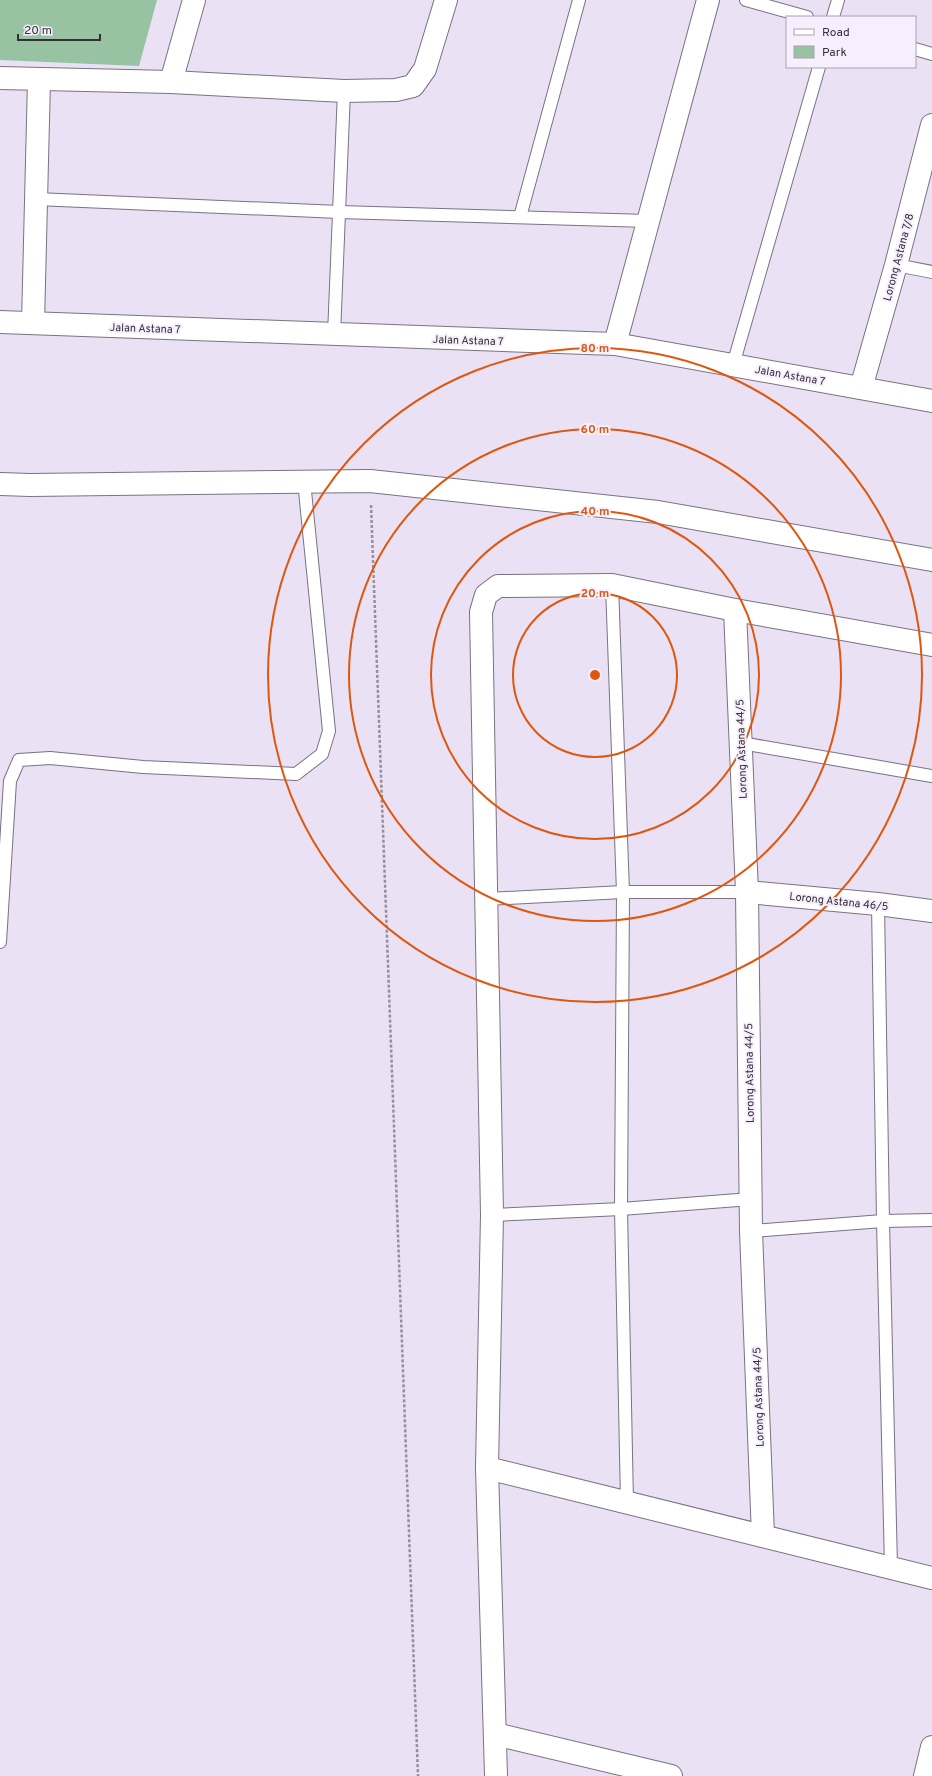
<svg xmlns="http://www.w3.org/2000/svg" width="932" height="1776" font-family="Overpass,sans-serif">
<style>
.green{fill:#98c3a2}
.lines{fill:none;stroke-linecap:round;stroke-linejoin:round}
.service-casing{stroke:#7a7282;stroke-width:14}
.minor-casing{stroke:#7a7282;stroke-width:24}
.path{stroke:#958e9b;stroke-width:2.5;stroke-dasharray:3 2;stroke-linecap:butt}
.service{stroke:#fff;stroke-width:12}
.minor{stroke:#fff;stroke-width:22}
.ring{fill:none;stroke:#df570e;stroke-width:2}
.labels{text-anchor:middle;stroke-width:4;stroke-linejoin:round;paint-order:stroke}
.street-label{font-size:11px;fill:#332f36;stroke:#f7effe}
.centre{fill:#df570e;stroke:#f7effe;stroke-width:2}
.ring-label{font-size:12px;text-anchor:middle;font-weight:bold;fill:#df570e;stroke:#f7effe;stroke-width:4;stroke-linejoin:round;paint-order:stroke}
</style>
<rect width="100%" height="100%" fill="#eae1f4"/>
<path class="green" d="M0,0H157L139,66L0,60Z"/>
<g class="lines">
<g class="service-casing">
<g id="service">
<path d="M746,0L807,17"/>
<path d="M833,17L838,0"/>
<path d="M915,49L932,54"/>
<path d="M36,199L339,212L649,221"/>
<path d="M520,217L579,0"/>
<path d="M896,265L932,272"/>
<path d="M334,335L344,91"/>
<path d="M733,365L819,67"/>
<path d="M612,585L623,892L621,1209L627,1502"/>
<path d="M741,743L932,776"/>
<path d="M487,899L623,892H747"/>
<path d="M878,904L883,1221L891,1568"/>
<path d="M0,942L10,781L19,760L50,758L143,767L296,774L322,754L329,731L304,481"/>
<path d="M492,1215L621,1209L751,1199"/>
<path d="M751,1231L883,1221L932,1220"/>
</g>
</g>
<g class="minor-casing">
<g id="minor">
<path d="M0,78L171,82L344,91L396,90L413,86L425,69L446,0"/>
<path d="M171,82L194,0"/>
<path d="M0,322L615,344L932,401"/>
<path d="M33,323L39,80"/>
<path d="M615,344L708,0"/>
<path d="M861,388L896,265L932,125"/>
<path d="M0,484L30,485L370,481L658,512L932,560"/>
<path d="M735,610L747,892L751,1231L763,1536"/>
<path d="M747,892L878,904L932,911"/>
<path d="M487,1468L932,1578"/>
<path d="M495,1734L671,1776"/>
<path d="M496,1776L487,1468L492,1215L481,612L486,595L498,586L612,585L735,610L932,645"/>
<path d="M925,1776L932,1747"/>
</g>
</g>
<path class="path" d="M371,505L418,1776"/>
<use href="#service" class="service"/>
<use href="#minor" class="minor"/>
</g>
<g class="ring">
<circle cx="595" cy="675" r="82"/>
<circle cx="595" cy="675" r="164"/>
<circle cx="595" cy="675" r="246"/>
<circle cx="595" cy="675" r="327"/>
</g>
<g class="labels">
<g class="street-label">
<text transform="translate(898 257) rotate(-75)" y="4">Lorong Astana 7/8</text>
<text transform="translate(145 328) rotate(2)" y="4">Jalan Astana 7</text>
<text transform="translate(468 340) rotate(2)" y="4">Jalan Astana 7</text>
<text transform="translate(790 375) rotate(10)" y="4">Jalan Astana 7</text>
<text transform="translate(741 749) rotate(-92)" y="4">Lorong Astana 44/5</text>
<text transform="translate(839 901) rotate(6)" y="4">Lorong Astana 46/5</text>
<text transform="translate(749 1073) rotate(-91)" y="4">Lorong Astana 44/5</text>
<text transform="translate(758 1397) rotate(-92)" y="4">Lorong Astana 44/5</text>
</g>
</g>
<circle cx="595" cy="675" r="6" class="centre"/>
<g class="ring-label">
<text x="595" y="352">80 m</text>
<text x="595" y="433">60 m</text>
<text x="595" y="515">40 m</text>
<text x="595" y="597">20 m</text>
</g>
<rect x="786" y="16" width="130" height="52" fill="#f7effe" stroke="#a9a2ae"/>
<rect x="794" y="29" width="20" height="6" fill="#ffffff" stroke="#a9a2ae"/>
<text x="822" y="36" font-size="12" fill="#332f36">Road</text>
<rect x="794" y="46" width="20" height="12" fill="#98c3a2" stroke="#a9a2ae"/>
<text x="822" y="56" font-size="12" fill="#332f36">Park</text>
<path d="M18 34v6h82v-6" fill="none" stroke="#332f36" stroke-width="2"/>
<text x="24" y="34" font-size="12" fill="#332f36" stroke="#f7effe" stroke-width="3" paint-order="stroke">20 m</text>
</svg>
